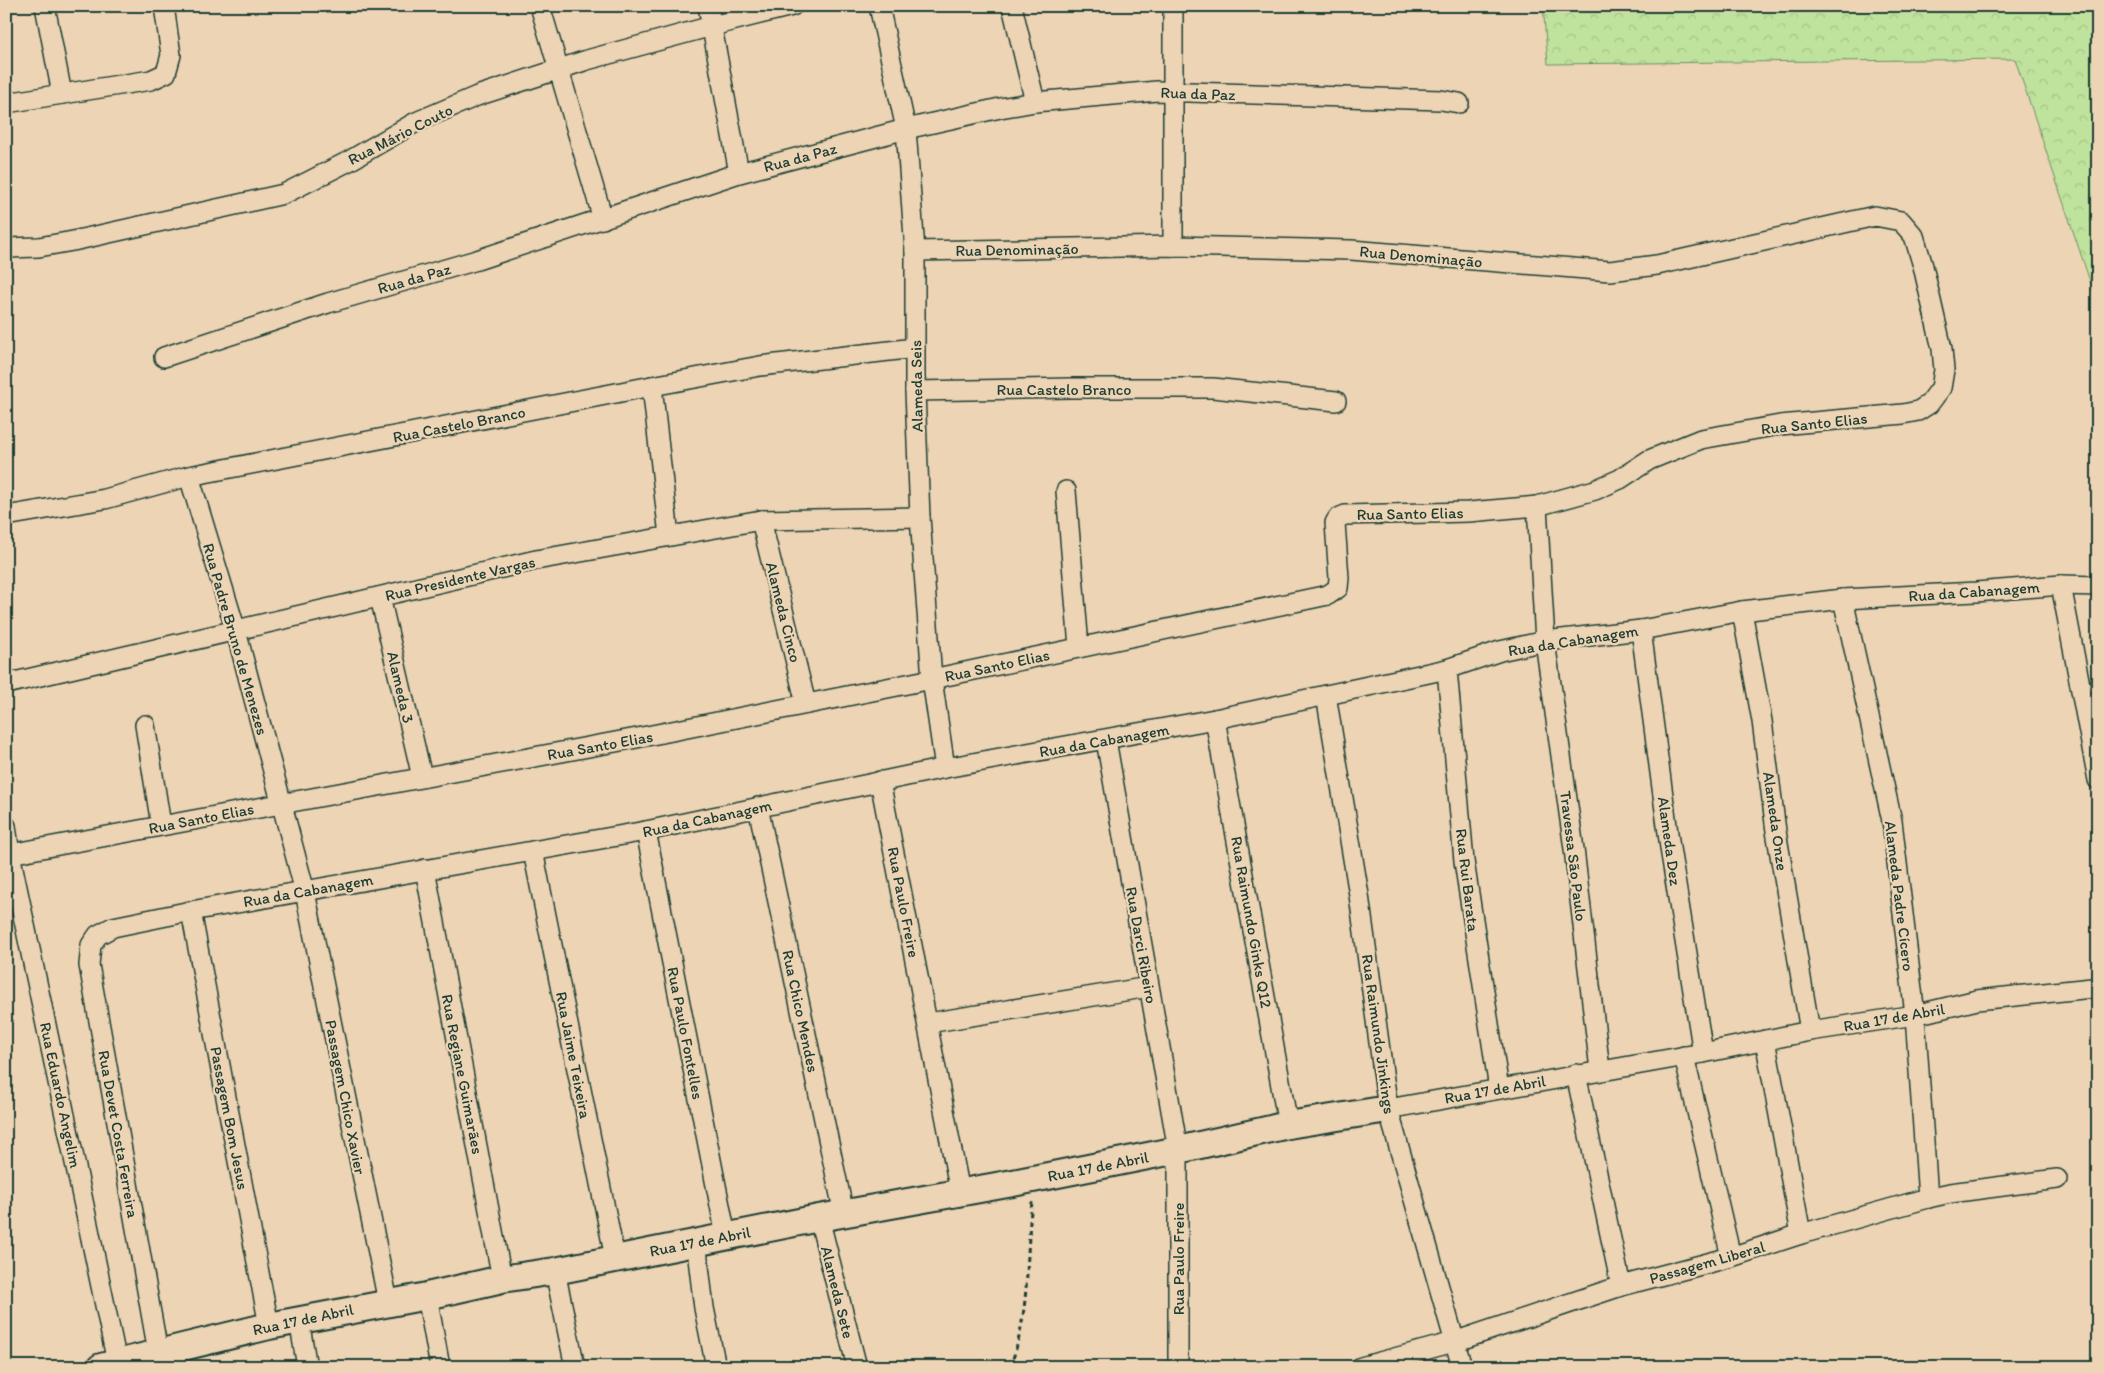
<svg xmlns="http://www.w3.org/2000/svg" width="2104" height="1373" font-family="Itim,sans-serif">
<style>
.forest{fill:url(#forest-crowns);stroke:#6f9068}
.lines{fill:none;stroke-linecap:round;stroke-linejoin:round}
.street-casing{stroke:#1f3d34;stroke-width:22}
.secondary-casing{stroke:#1f3d34;stroke-width:30}
.path{stroke:#1f3d34;stroke-width:3;stroke-dasharray:5 4;stroke-linecap:butt}
.street{stroke:#ecd4b4;stroke-width:19}
.secondary{stroke:#ecd4b4;stroke-width:26}
.labels{text-anchor:middle;stroke-width:4.5;stroke-linejoin:round;paint-order:stroke}
.street-label{font-size:16px;fill:#1f3d34;stroke:#ecd4b4}
</style>
<defs>
<pattern id="forest-crowns" width="20" height="18" patternUnits="userSpaceOnUse" patternTransform="scale(1.25)"><rect width="20" height="18" fill="#bfe29c"/><path d="M2 6a3 3 0 1 1 6 0M12 15a3 3 0 1 1 6 0" fill="none" stroke="#a4c387"/></pattern>
</defs>
<rect width="100%" height="100%" fill="#ecd4b4"/>
<filter id="ink" filterUnits="userSpaceOnUse"><feTurbulence type="fractalNoise" baseFrequency=".02" numOctaves="2"/><feDisplacementMap in="SourceGraphic" scale="10" xChannelSelector="R" yChannelSelector="G"/><feConvolveMatrix kernelMatrix="1 2 1 2 8 2 1 2 1" color-interpolation-filters="sRGB"/></filter>
<g filter="url(#ink)">
<path class="forest" d="M1543,6H2098V305L2015,59L1548,64Z"/>
<g class="lines">
<g class="street-casing">
<g id="street">
<path d="M45,6L62,94"/>
<path d="M540,6L603,219"/>
<path d="M708,6L739,173"/>
<path d="M879,6L906,129L915,251V391L920,517L932,679L945,768"/>
<path d="M1012,6L1035,102"/>
<path d="M6,103L151,80L166,73L171,55L164,6"/>
<path d="M1173,246V6"/>
<path d="M6,248L39,247L73,241L284,194L349,161L416,122L477,96L587,60L712,26L792,6"/>
<path d="M164,357L328,303L477,260L739,173L906,129L1000,108L1035,102L1157,91L1441,100L1459,103"/>
<path d="M652,386L669,536"/>
<path d="M915,391L1070,388H1213L1336,401"/>
<path d="M189,476L236,631L305,892L388,1302"/>
<path d="M1066,491L1079,647"/>
<path d="M1537,506L1545,641L1574,849L1600,1070"/>
<path d="M6,516L105,499L189,476L652,386L760,366L915,348"/>
<path d="M761,520L806,704"/>
<path d="M2061,585L2098,780"/>
<path d="M380,597L422,777"/>
<path d="M1843,599L1892,821L1915,1015L1928,1198"/>
<path d="M1742,611L1762,721L1776,831L1810,1031"/>
<path d="M1641,630L1670,848L1703,1053"/>
<path d="M1447,669L1464,861L1499,1089"/>
<path d="M6,684L536,560L761,520L920,517"/>
<path d="M1326,695L1359,895L1388,1109L1462,1367"/>
<path d="M1215,719L1288,1125"/>
<path d="M145,725L161,825"/>
<path d="M1106,740L1178,1150V1367"/>
<path d="M880,781L960,1192"/>
<path d="M758,807L844,1214"/>
<path d="M6,826L10,854L118,1367"/>
<path d="M646,831L726,1236"/>
<path d="M533,851L615,1258"/>
<path d="M10,854L637,738L932,679L1328,595L1338,588L1339,578L1335,523L1338,518L1345,515L1469,512L1537,506L1595,490L1620,479L1649,460L1701,439L1780,425L1903,414L1918,411L1929,404L1941,388L1944,370L1942,349L1923,266L1914,236L1901,221L1875,216L1657,265L1610,271L1351,250L1173,246L915,251"/>
<path d="M425,869L502,1279"/>
<path d="M191,911L269,1326"/>
<path d="M928,1023L1149,987"/>
<path d="M1765,1040L1801,1234"/>
<path d="M1684,1056L1731,1257"/>
<path d="M1576,1074L1621,1286"/>
<path d="M1388,1109L1703,1053L1810,1031L1915,1015L1977,1000L2092,988L2098,986"/>
<path d="M819,1218L857,1367"/>
<path d="M696,1242L704,1308L716,1367"/>
<path d="M555,1271L575,1367"/>
<path d="M427,1296L440,1367"/>
<path d="M299,1320L307,1367"/>
<path d="M158,1352L89,965L91,945L98,935L113,927L191,911L646,831L945,768L1215,719L1447,669L1500,651L1545,641L1641,630L1742,611L1843,599L1976,592L2061,585L2098,586"/>
<path d="M1361,1367L1454,1342L1621,1286L1731,1257L1801,1234L1928,1198L1950,1193L2057,1179"/>
</g>
</g>
<g class="secondary-casing">
<path id="secondary" d="M101,1367L269,1326L427,1296L502,1279L555,1271L819,1218L1013,1183L1178,1150L1288,1125L1388,1109"/>
</g>
<path class="path" d="M1010,1367C1031,1312 1025,1258 1032,1202"/>
<use href="#street" class="street"/>
<use href="#secondary" class="secondary"/>
</g>
</g>
<g class="labels">
<g class="street-label">
<text transform="translate(1198 93) rotate(2)" y="6">Rua da Paz</text>
<text transform="translate(400 134) rotate(-27)" y="6">Rua Mário Couto</text>
<text transform="translate(800 157) rotate(-15)" y="6">Rua da Paz</text>
<text transform="translate(1017 249) rotate(-1)" y="6">Rua Denominação</text>
<text transform="translate(1421 256) rotate(5)" y="6">Rua Denominação</text>
<text transform="translate(414 278) rotate(-16)" y="6">Rua da Paz</text>
<text transform="translate(916 386) rotate(-91)" y="6">Alameda Seis</text>
<text x="1064" y="395">Rua Castelo Branco</text>
<text transform="translate(1814 423) rotate(-6)" y="6">Rua Santo Elias</text>
<text transform="translate(459 424) rotate(-11)" y="6">Rua Castelo Branco</text>
<text transform="translate(1410 513) rotate(-1)" y="6">Rua Santo Elias</text>
<text transform="translate(460 578) rotate(-13)" y="6">Rua Presidente Vargas</text>
<text transform="translate(1974 591) rotate(-4)" y="6">Rua da Cabanagem</text>
<text transform="translate(784 612) rotate(76)" y="6">Alameda Cinco</text>
<text transform="translate(236 639) rotate(74)" y="6">Rua Padre Bruno de Menezes</text>
<text transform="translate(1573 640) rotate(-9)" y="6">Rua da Cabanagem</text>
<text transform="translate(997 665) rotate(-12)" y="6">Rua Santo Elias</text>
<text transform="translate(401 687) rotate(77)" y="6">Alameda 3</text>
<text transform="translate(1104 740) rotate(-10)" y="6">Rua da Cabanagem</text>
<text transform="translate(600 745) rotate(-10)" y="6">Rua Santo Elias</text>
<text transform="translate(201 818) rotate(-11)" y="6">Rua Santo Elias</text>
<text transform="translate(707 818) rotate(-12)" y="6">Rua da Cabanagem</text>
<text transform="translate(1776 821) rotate(82)" y="6">Alameda Onze</text>
<text transform="translate(1670 841) rotate(82)" y="6">Alameda Dez</text>
<text transform="translate(1574 856) rotate(83)" y="6">Travessa São Paulo</text>
<text transform="translate(1468 880) rotate(83)" y="6">Rua Rui Barata</text>
<text transform="translate(308 890) rotate(-10)" y="6">Rua da Cabanagem</text>
<text transform="translate(1900 896) rotate(83)" y="6">Alameda Padre Cícero</text>
<text transform="translate(904 902) rotate(79)" y="6">Rua Paulo Freire</text>
<text transform="translate(1252 922) rotate(80)" y="6">Rua Raimundo Ginks Q12</text>
<text transform="translate(1142 945) rotate(80)" y="6">Rua Darci Ribeiro</text>
<text transform="translate(801 1011) rotate(78)" y="6">Rua Chico Mendes</text>
<text transform="translate(1894 1017) rotate(-10)" y="6">Rua 17 de Abril</text>
<text transform="translate(686 1033) rotate(79)" y="6">Rua Paulo Fontelles</text>
<text transform="translate(1379 1034) rotate(82)" y="6">Rua Raimundo Jinkings</text>
<text transform="translate(574 1055) rotate(79)" y="6">Rua Jaime Teixeira</text>
<text transform="translate(463 1074) rotate(79)" y="6">Rua Regiane Guimarães</text>
<text transform="translate(1495 1089) rotate(-10)" y="6">Rua 17 de Abril</text>
<text transform="translate(61 1095) rotate(78)" y="6">Rua Eduardo Angelim</text>
<text transform="translate(346 1097) rotate(79)" y="6">Passagem Chico Xavier</text>
<text transform="translate(230 1118) rotate(79)" y="6">Passagem Bom Jesus</text>
<text transform="translate(119 1134) rotate(80)" y="6">Rua Devet Costa Ferreira</text>
<text transform="translate(1098 1166) rotate(-11)" y="6">Rua 17 de Abril</text>
<text transform="translate(700 1241) rotate(-11)" y="6">Rua 17 de Abril</text>
<text transform="translate(1178 1259) rotate(-90)" y="6">Rua Paulo Freire</text>
<text transform="translate(1707 1262) rotate(-16)" y="6">Passagem Liberal</text>
<text transform="translate(838 1292) rotate(76)" y="6">Alameda Sete</text>
<text transform="translate(303 1319) rotate(-12)" y="6">Rua 17 de Abril</text>
</g>
</g>
<rect width="2104" height="1373" fill="none" stroke="#ecd4b4" stroke-width="25"/>
<rect x="12" y="12" width="2079" height="1348" fill="none" stroke="#1f3d34" stroke-width="2" filter="url(#ink)"/>
</svg>
